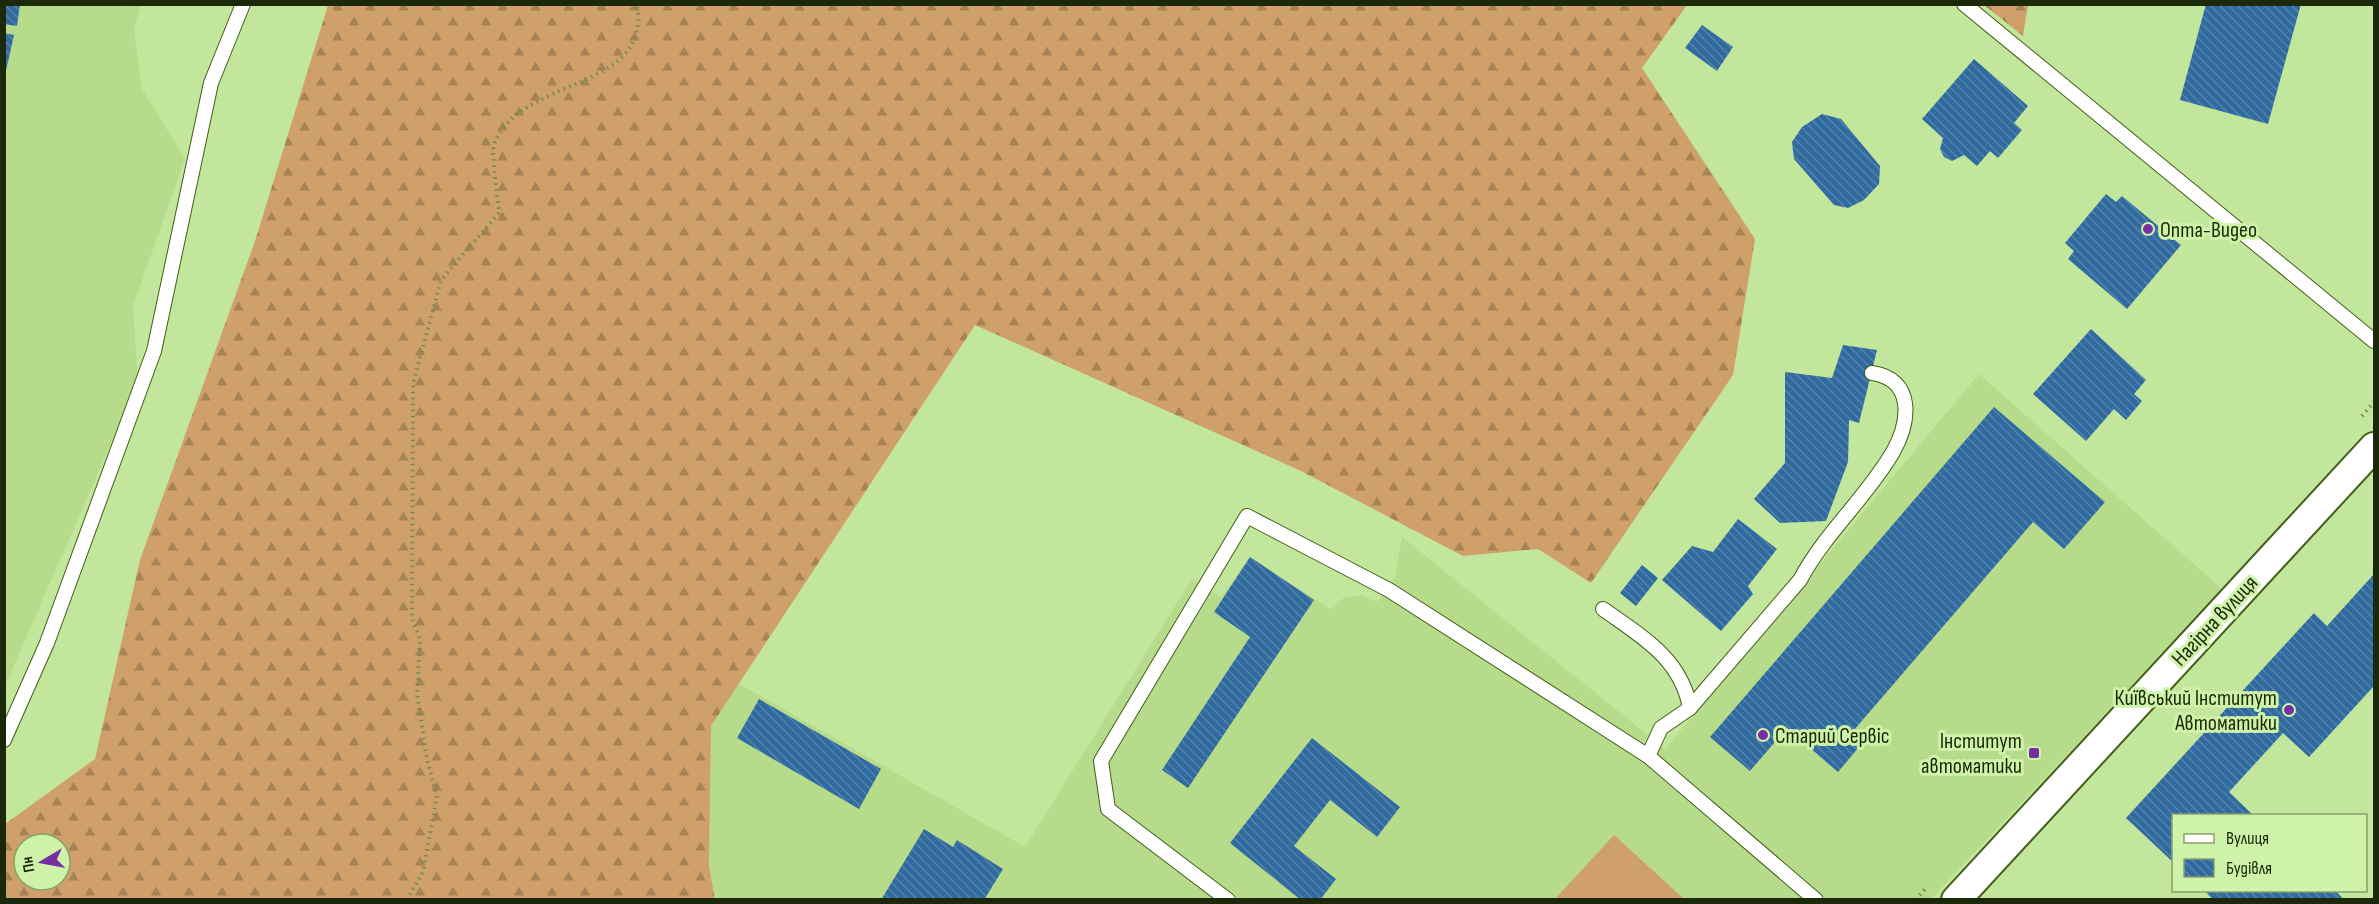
<svg xmlns="http://www.w3.org/2000/svg" width="2379" height="904" font-family="'Sofia Sans Condensed',sans-serif">
<style>
.built{fill:#b6dc8b}
.forest{fill:url(#forest-firs);fill-rule:evenodd}
.pitch{fill:#cfa06a}
.building{fill:url(#building-back-hatch)}
.lines{fill:none;stroke-linecap:round;stroke-linejoin:round}
.service-casing{stroke:#425f16;stroke-width:16}
.minor-casing{stroke:#425f16;stroke-width:32}
.path{stroke:#728b55;stroke-width:4;stroke-dasharray:1.5 4.5;stroke-linecap:butt}
.service{stroke:#fff;stroke-width:14}
.minor{stroke:#fff;stroke-width:28}
.poi-dot{fill:#762ea2;stroke:#cef3a8;stroke-width:2}
.labels{text-anchor:middle;stroke-width:6;stroke-linejoin:round;paint-order:stroke}
.poi-label{font-size:22px;fill:#1b280a;stroke:#cef3a8;text-anchor:start}
.street-label{font-size:22px;fill:#1b280a;stroke:#cef3a8}
</style>
<defs>
<pattern id="forest-firs" width="22" height="20" patternUnits="userSpaceOnUse" patternTransform="scale(1.5)"><rect width="22" height="20" fill="#cfa06a"/><path d="M5 1l3.5 6h-7zM16 11l3.5 6h-7z" fill="#a78255"/></pattern>
<pattern id="building-back-hatch" width="6" height="6" patternUnits="userSpaceOnUse" patternTransform="scale(1.5)"><rect width="6" height="6" fill="#2f6aa1"/><path d="M-1 5l2 2M0 0l6 6M5-1l2 2" fill="none" stroke="#5983a7"/></pattern>
</defs>
<rect width="100%" height="100%" fill="#c2e69b"/>
<g class="built">
<path d="M5,5H141L134,29L142,89L185,159L133,306L138,382L5,686Z"/>
<path d="M1979,374L2222,589L1931,899H715L709,866L711,726L738,683L1025,847L1192,579L1221,597L1250,557L1330,609L1345,597L1361,595L1377,602L1395,577L1402,537L1665,749Z"/>
</g>
<g class="forest">
<path d="M328,5H1687L1642,68L1755,239L1733,375L1591,583L1538,549L1463,556L1299,470L975,325L711,726L709,866L715,899H5V824L95,759L140,560L255,241ZM24,844H60V880H24Z"/>
<path d="M1984,5H2028L2023,36Z"/>
</g>
<path class="pitch" d="M1614,835L1684,899H1555Z"/>
<g class="building">
<path d="M4,4H20L17,26L4,24Z"/>
<path d="M2206,4H2301L2268,124L2180,100Z"/>
<path d="M1702,25L1733,47L1717,71L1685,48Z"/>
<path d="M4,33L14,35L5,75H4Z"/>
<path d="M1974,59L2028,106L2014,123L2022,130L1998,158L1990,151L1977,166L1964,155L1952,161L1944,157L1940,149L1943,138L1922,119Z"/>
<path d="M1822,114L1841,119L1880,166L1879,184L1864,200L1848,208L1834,205L1794,159L1792,142L1802,127Z"/>
<path d="M2106,194L2116,202L2122,196L2181,245L2127,309L2068,259L2074,251L2065,243Z"/>
<path d="M2091,329L2146,380L2134,394L2142,401L2126,420L2114,409L2086,441L2033,394Z"/>
<path d="M1843,345L1877,350L1859,423L1849,420L1848,462L1826,521L1780,523L1754,499L1785,463V372L1832,378Z"/>
<path d="M1994,407L2105,502L2064,549L2033,522L1848,737L1859,747L1838,772L1787,728L1750,771L1710,737Z"/>
<path d="M1738,519L1777,549L1748,586L1753,594L1721,631L1662,580L1692,546L1713,552Z"/>
<path d="M1250,557L1314,600L1188,788L1162,770L1250,637L1214,612Z"/>
<path d="M1642,565L1658,578L1636,606L1620,593Z"/>
<path d="M2374,574V686L2309,757L2283,733L2229,792L2254,816H2174V863L2126,818L2314,613L2327,626Z"/>
<path d="M759,699L881,769L859,809L737,738Z"/>
<path d="M1312,738L1400,807L1377,837L1330,800L1294,846L1336,879L1320,900H1301L1230,843Z"/>
<path d="M924,829L953,847L957,840L1003,869L984,900H881Z"/>
<path d="M2204,890H2335L2344,900H2213Z"/>
</g>
<g class="lines">
<g class="service-casing">
<g id="service">
<path d="M1964,4L2374,341"/>
<path d="M1603,609C1642,637 1681,658 1690,708"/>
<path d="M4,740L47,643L154,351L211,83L243,4"/>
<path d="M1648,756L1661,728L1690,708L1800,580C1825,533 1866,498 1893,452C1910,422 1915,379 1872,373"/>
<path d="M1228,900L1108,809L1101,761L1247,516L1389,590L1648,756L1816,900"/>
</g>
</g>
<g class="minor-casing">
<path id="minor" d="M1956,900L2374,447"/>
</g>
<g class="path">
<path d="M2362,416L2374,402"/>
<path d="M407,900L423,872L437,796L427,759L417,694L420,639L412,619L413,384L441,280L499,213C498,200 491,153 494,144C521,75 653,93 637,4"/>
<path d="M1916,900L1925,889"/>
</g>
<use href="#service" class="service"/>
<use href="#minor" class="minor"/>
</g>
<g class="poi-dot">
<circle cx="2148" cy="229" r="6"/>
<circle cx="2289" cy="710" r="6"/>
<circle cx="1763" cy="735" r="6"/>
<rect x="2028" y="747" width="12" height="12" rx="3"/>
</g>
<g class="labels">
<g class="poi-label">
<text x="2160" y="237">Опта-Видео</text>
<text x="2277" y="705" text-anchor="end">Київський Інститут<tspan x="2277" dy="25">Автоматики</tspan></text>
<text x="1775" y="743">Старий Сервіс</text>
<text x="2022" y="748" text-anchor="end">Інститут<tspan x="2022" dy="25">автоматики</tspan></text>
</g>
<g class="street-label">
<text transform="translate(2214 620) rotate(-47)" y="8">Нагірна вулиця</text>
</g>
</g>
<rect width="2379" height="904" fill="none" stroke="#1b280a" stroke-width="12"/>
<rect x="2172" y="814" width="195" height="78" fill="#cef3a8" stroke="#86a269" stroke-width="1.5"/>
<rect x="2184" y="834" width="30" height="9" fill="#ffffff" stroke="#86a269" stroke-width="1.5"/>
<text x="2226" y="844" font-size="18" fill="#1b280a">Вулиця</text>
<rect x="2184" y="859" width="30" height="18" fill="url(#building-back-hatch)" stroke="#86a269" stroke-width="1.5"/>
<text x="2226" y="874" font-size="18" fill="#1b280a">Будівля</text>
<g transform="translate(42 862) rotate(260)"><circle r="28" fill="#cef3a8" stroke="#86a269" stroke-width="1.5"/>
<path d="M0-4.5L10 22L0 15L-10 22Z" fill="#762ea2"/>
<text y="-9" font-size="16" font-weight="bold" text-anchor="middle" fill="#1b280a">Пн</text>
</g>
</svg>
